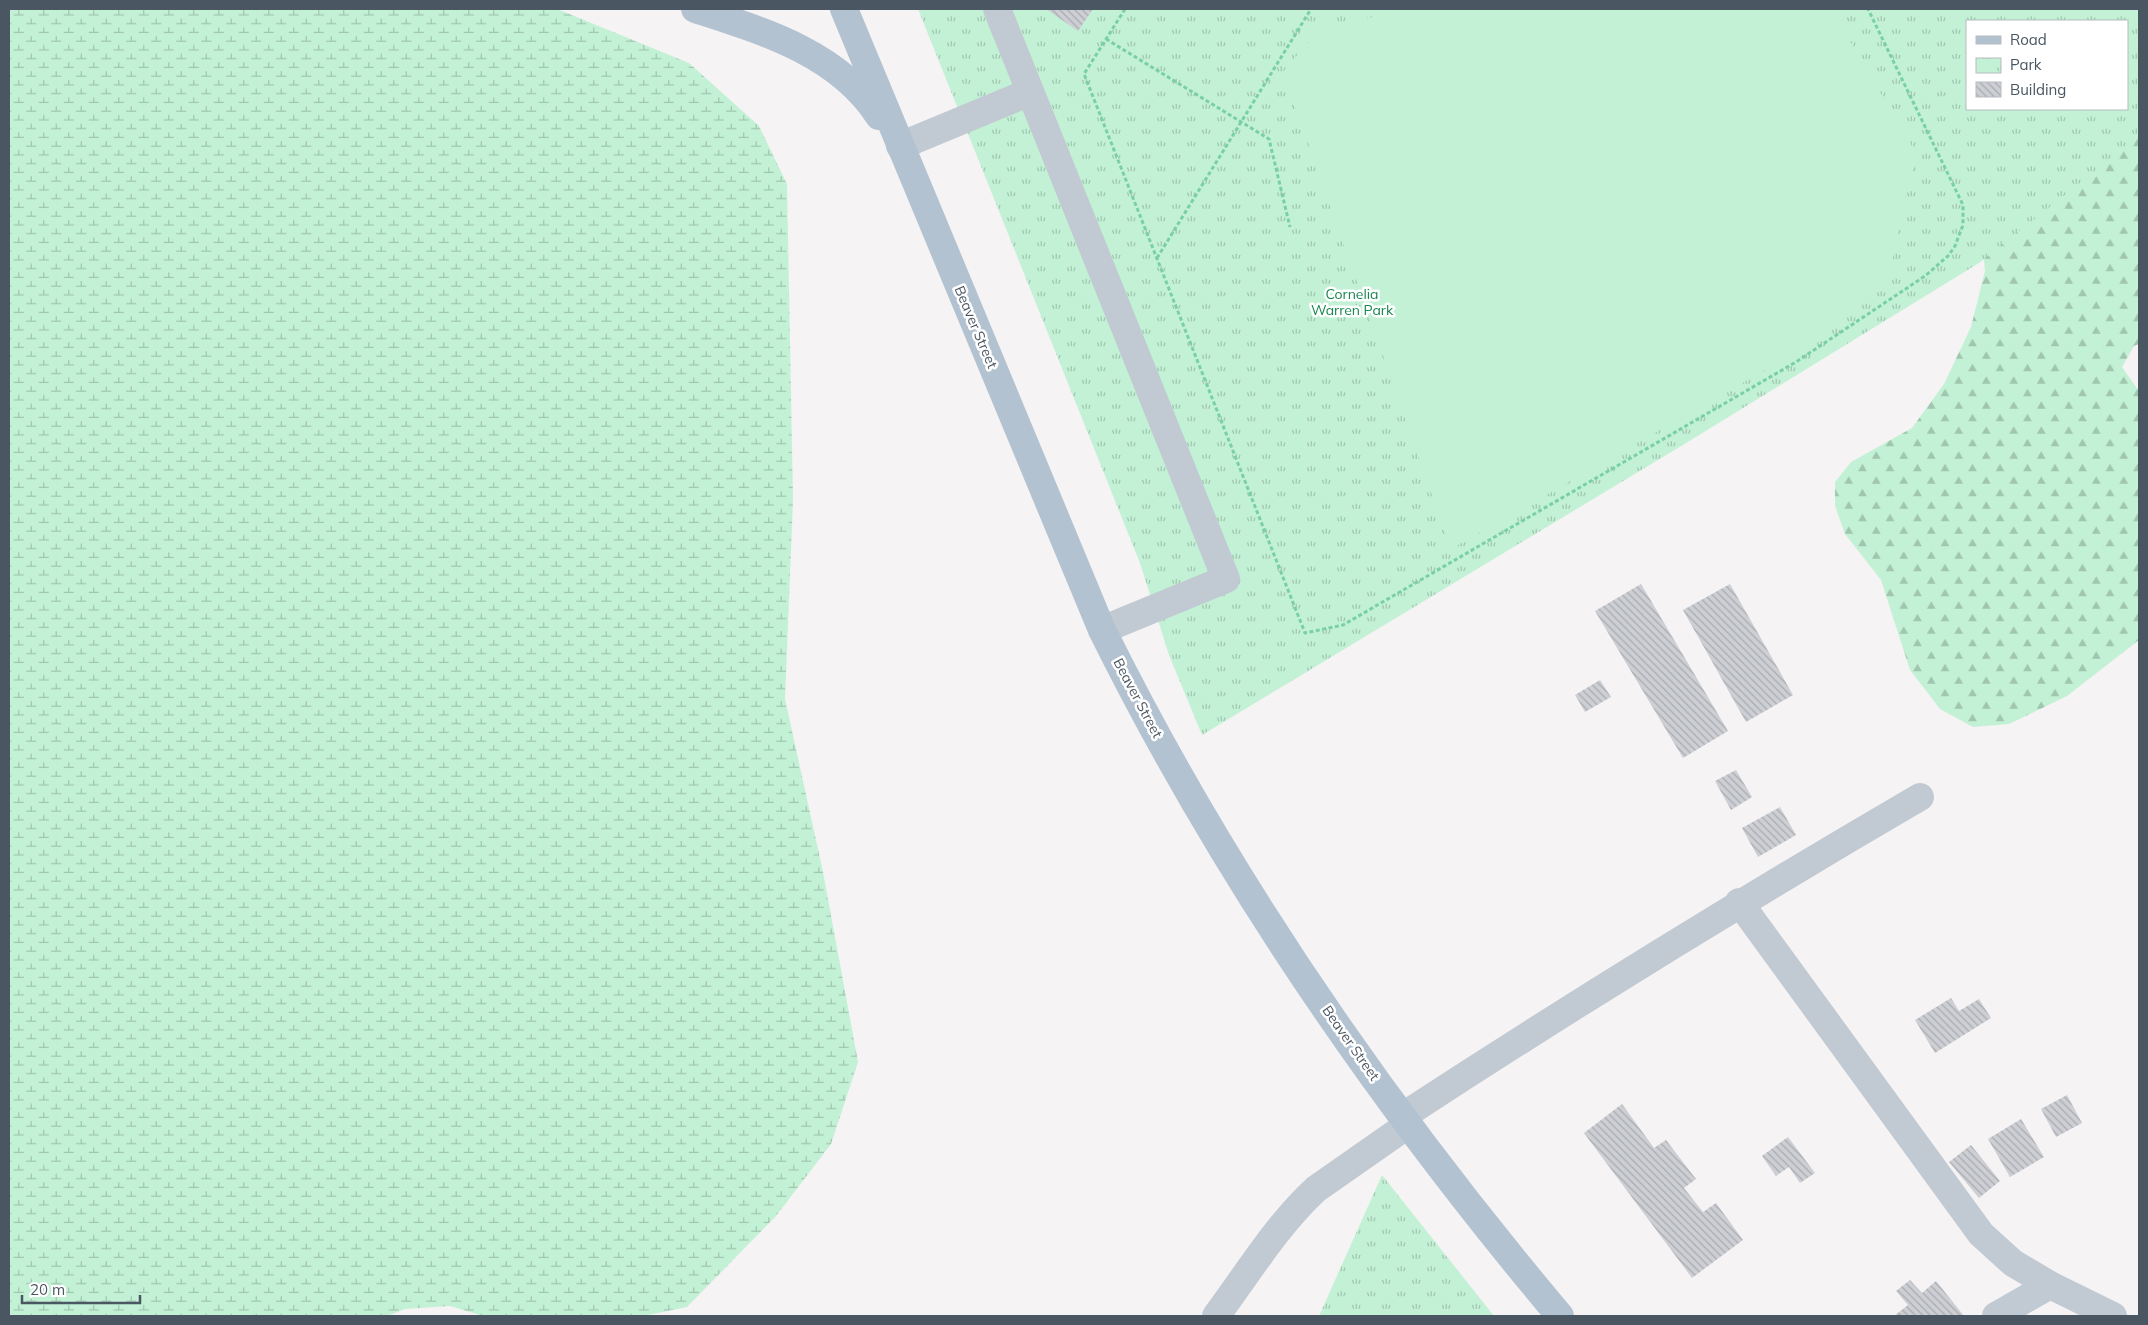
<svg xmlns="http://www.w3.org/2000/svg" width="2148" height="1325" font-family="Mulish,sans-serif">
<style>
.forest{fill:url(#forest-firs);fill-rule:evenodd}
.wetland{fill:url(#wetland-marsh)}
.park{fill:url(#park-tufts);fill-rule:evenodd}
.pitch{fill:#c3f1d5}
.building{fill:url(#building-back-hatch)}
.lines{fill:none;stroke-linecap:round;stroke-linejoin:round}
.path{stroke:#7ad0a6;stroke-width:3;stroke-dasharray:4 2.5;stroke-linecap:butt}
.minor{stroke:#c1cad2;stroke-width:28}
.major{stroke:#b3c2d1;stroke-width:28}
.labels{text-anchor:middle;stroke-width:5;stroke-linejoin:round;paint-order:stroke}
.park-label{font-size:14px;fill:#17864f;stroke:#fff}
.street-label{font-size:14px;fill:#4a5661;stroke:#fff}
</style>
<defs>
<pattern id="forest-firs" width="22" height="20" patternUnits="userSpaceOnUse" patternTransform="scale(1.25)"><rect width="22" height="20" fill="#c3f1d5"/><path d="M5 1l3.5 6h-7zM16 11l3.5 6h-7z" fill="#a0c6b0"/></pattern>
<pattern id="wetland-marsh" width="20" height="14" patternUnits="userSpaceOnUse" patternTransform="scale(1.25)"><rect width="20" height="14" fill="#c3f1d5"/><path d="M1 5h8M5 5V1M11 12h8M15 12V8" fill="none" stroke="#a0c6b0"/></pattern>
<pattern id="park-tufts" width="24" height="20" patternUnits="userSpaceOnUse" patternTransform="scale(1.25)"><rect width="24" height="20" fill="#c3f1d5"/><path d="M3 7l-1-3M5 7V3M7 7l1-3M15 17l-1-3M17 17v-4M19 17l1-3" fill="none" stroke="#a0c6b0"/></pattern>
<pattern id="building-back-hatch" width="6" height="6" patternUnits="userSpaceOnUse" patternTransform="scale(1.25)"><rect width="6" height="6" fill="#cdcfd5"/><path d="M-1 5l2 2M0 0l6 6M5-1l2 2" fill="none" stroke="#a8abb0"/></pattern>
</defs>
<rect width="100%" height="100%" fill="#f5f3f3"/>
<path class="forest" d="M1885,9H2139V344L2134,346L2122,367L2139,391V640L2067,696L2009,724L1973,727L1940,709L1910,670L1881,580L1845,534L1835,506V482L1851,462L1912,428L1944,384L1971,327L1985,271L1979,214ZM1967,21H2127V109H1967Z"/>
<path class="wetland" d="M9,9H557L689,63L759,126L787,184L793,500L785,699L823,872L858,1062L831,1144L776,1216L687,1307L643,1316H483L450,1306L405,1309L387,1316H9Z"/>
<g class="park">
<path d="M918,9H2139V136L1979,263L1691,440L1202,735L1169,655L1140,563ZM1967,21H2127V109H1967Z"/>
<path d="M1382,1175L1494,1316H1319Z"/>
</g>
<path class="pitch" d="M1415,9H1831L1916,153L1888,279L1795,353L1451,549L1283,72L1321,27Z"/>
<g class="building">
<path d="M1046,9H1093L1078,31Z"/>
<path d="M1641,584L1728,731L1683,758L1595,611Z"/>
<path d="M1730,584L1793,695L1746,722L1683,610Z"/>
<path d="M1600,680L1611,697L1585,712L1575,695Z"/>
<path d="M1736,770L1752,797L1731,810L1715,781Z"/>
<path d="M1780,807L1796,835L1758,857L1742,828Z"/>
<path d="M1951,998L1959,1011L1979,999L1991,1018L1935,1053L1915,1020Z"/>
<path d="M2067,1095L2082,1123L2056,1137L2041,1109Z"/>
<path d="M1622,1104L1654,1148L1666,1140L1696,1179L1684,1188L1703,1212L1716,1203L1743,1240L1692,1278L1584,1133Z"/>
<path d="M2021,1119L2044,1157L2010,1177L1988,1139Z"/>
<path d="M1788,1137L1815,1173L1800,1183L1789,1167L1776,1176L1762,1156Z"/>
<path d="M1971,1145L2000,1181L1979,1198L1949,1162Z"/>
<path d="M1910,1280L1922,1293L1936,1281L1964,1316H1894L1908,1305L1896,1291Z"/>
</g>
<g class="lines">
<g class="path">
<path d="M1125,9L1084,74L1305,633L1343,625L1796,362L1925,276L1948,256L1955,246L1963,225V205L1868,9"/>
<path d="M1106,39L1269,139L1290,227"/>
<path d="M1157,258L1311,9"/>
</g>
<g class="minor">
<path d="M997,9L1226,579L1102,630"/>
<path d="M900,146L1030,92"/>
<path d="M1739,902L1981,1234L2013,1263L2050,1285L2113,1316"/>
<path d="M1403,1116C1573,1005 1745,899 1920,797"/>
<path d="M1216,1316C1248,1273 1277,1225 1316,1189L1409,1124"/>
<path d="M1996,1316L2050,1285"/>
</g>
<g class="major">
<path d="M695,9C763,31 838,53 879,116"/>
<path d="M844,9L1102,630C1224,876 1384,1107 1560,1316"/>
</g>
</g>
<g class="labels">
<g class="park-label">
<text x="1352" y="299">Cornelia<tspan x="1352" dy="16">Warren Park</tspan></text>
</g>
<g class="street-label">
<text transform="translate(976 327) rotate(67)" y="5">Beaver Street</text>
<text transform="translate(1138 698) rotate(62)" y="5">Beaver Street</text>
<text transform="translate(1351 1043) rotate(55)" y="5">Beaver Street</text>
</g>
</g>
<rect width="2148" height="1325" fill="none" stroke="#4a5661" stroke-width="20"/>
<rect x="1966" y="20" width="162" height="90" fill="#ffffff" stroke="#b7bbc0"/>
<rect x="1976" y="36" width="25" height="8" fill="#b3c2d1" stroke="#b7bbc0"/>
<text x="2010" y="45" font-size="15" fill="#4a5661">Road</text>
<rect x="1976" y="58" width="25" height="15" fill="url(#park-tufts)" stroke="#b7bbc0"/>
<text x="2010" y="70" font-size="15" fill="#4a5661">Park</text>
<rect x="1976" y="82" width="25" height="15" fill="url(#building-back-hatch)" stroke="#b7bbc0"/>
<text x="2010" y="95" font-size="15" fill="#4a5661">Building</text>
<path d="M22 1295v8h118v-8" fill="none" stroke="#4a5661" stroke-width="2.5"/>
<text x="30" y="1295" font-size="15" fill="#4a5661" stroke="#ffffff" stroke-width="4" paint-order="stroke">20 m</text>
</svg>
